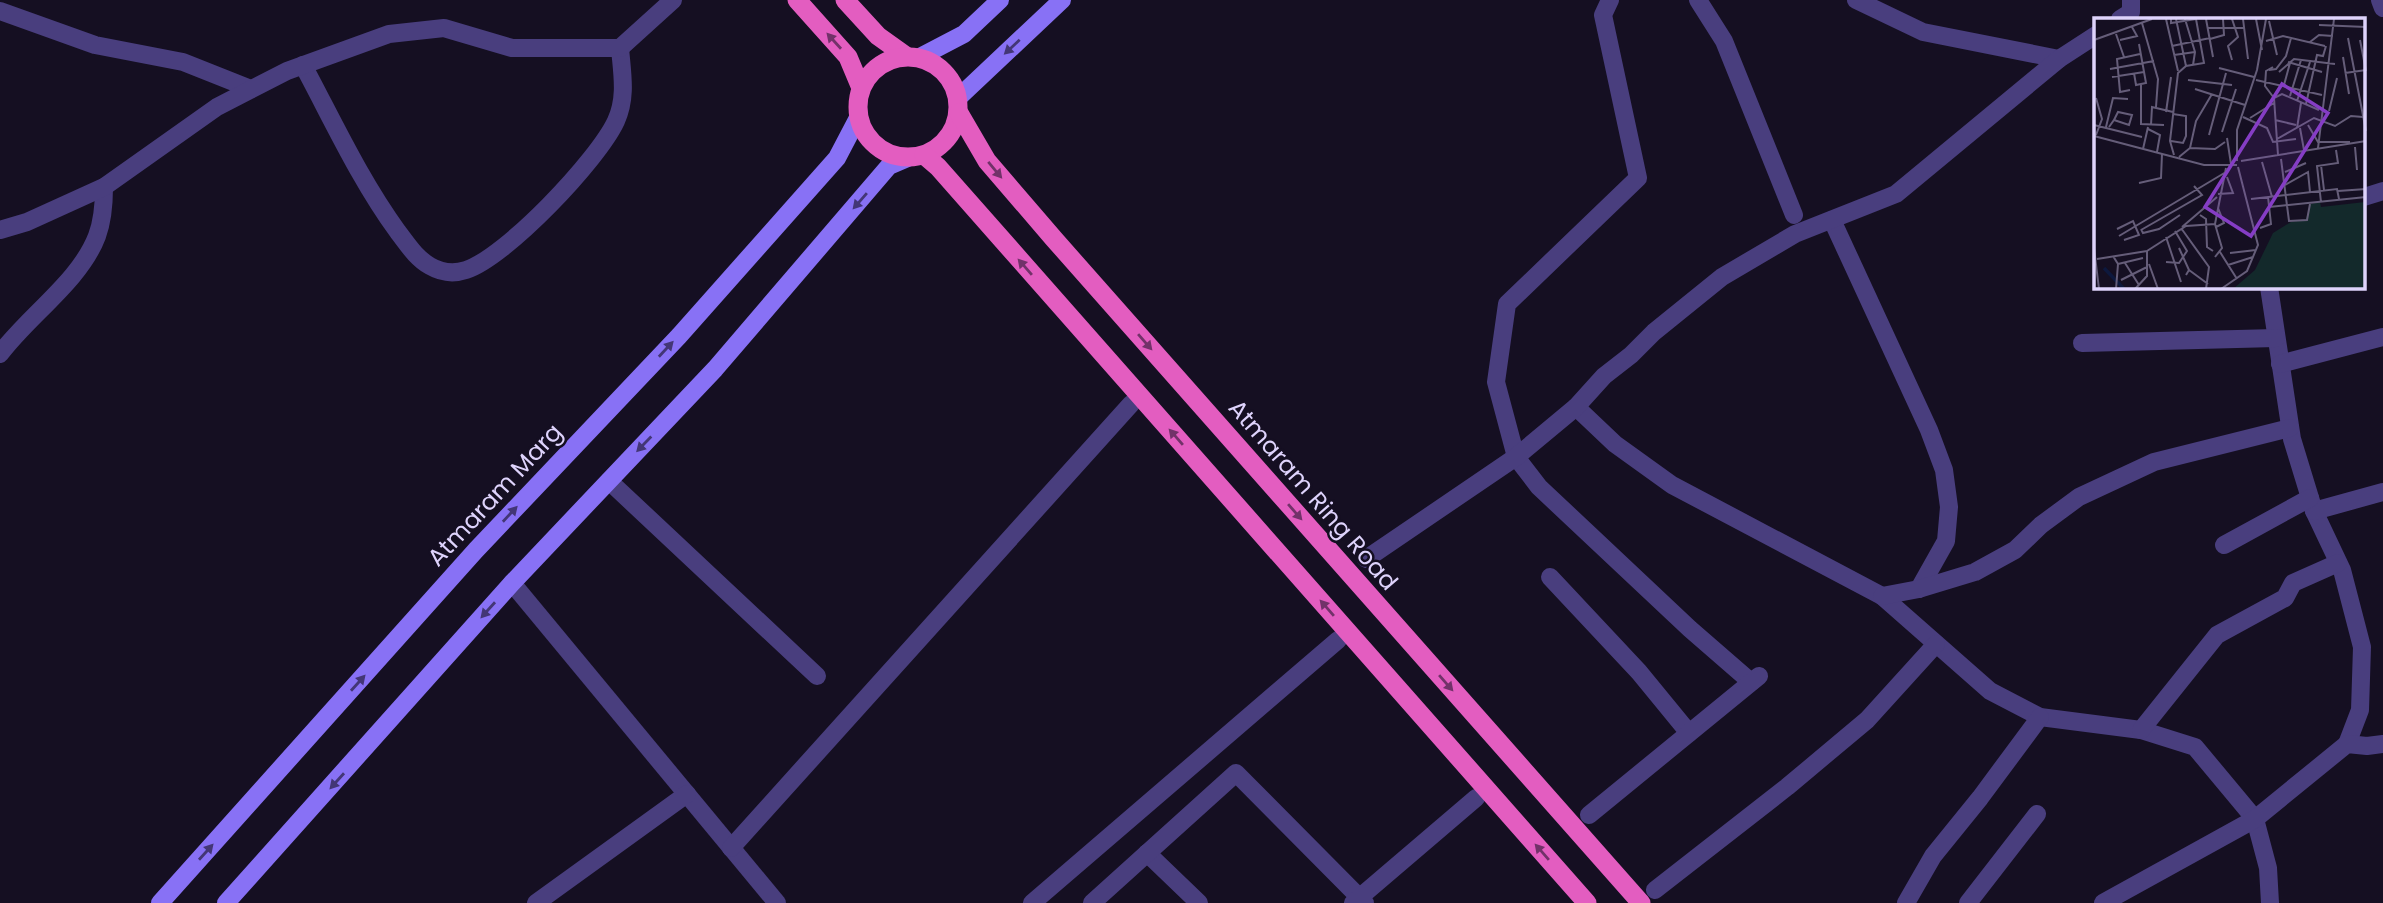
<svg xmlns="http://www.w3.org/2000/svg" width="2383" height="903" font-family="Poppins,sans-serif">
<style>
.lines{fill:none;stroke-linecap:round;stroke-linejoin:round}
.minor{stroke:#493e7e;stroke-width:18}
.tertiary{stroke:#493e7e;stroke-width:18}
.secondary{stroke:#8871f5;stroke-width:18}
.trunk{stroke:#e35dc0;stroke-width:19}
.oneway{fill:#723269}
.oneway2{fill:#433676}
.labels{text-anchor:middle;stroke-width:5;stroke-linejoin:round;paint-order:stroke}
.street-label{font-size:24px;fill:#ded3fc;stroke:#150f22}
.inset-river{fill:none;stroke:#0d183d;stroke-width:3.5}
.inset-road{fill:none;stroke:#655d79;stroke-width:2}
.view{fill:#853dc5;fill-opacity:0.15;stroke:#853dc5;stroke-width:3.5}
.inset-edge{fill:none;stroke:#ded3fc;stroke-width:3.5}
</style>
<rect width="100%" height="100%" fill="#150f22"/>
<g class="lines">
<g class="minor">
<path d="M1610,0L1603,15L1638,178L1507,304L1496,382L1516,457L1539,487L1690,629L1751,682"/>
<path d="M1698,0L1724,41L1794,215"/>
<path d="M1856,0L1923,32L2059,59"/>
<path d="M2380,0L2383,8"/>
<path d="M0,11L95,45L183,62L251,89"/>
<path d="M2120,19L2131,12V0"/>
<path d="M303,65C333,121 360,180 398,232C408,245 416,258 430,266C442,273 454,274 466,270C506,257 598,160 616,121C627,97 622,73 620,48"/>
<path d="M2364,197L2383,191"/>
<path d="M1832,220L1929,430L1944,470L1949,507L1946,541L1919,589"/>
<path d="M2269,287L2292,439L2314,511L2342,570L2362,647L2360,710L2347,744"/>
<path d="M2082,343L2276,338"/>
<path d="M0,354C29,315 80,281 97,236C103,220 104,204 104,187"/>
<path d="M2280,364L2383,337"/>
<path d="M1576,407L1615,444L1672,485L1882,596L1990,691L2040,717L2141,730L2195,747L2255,819L2268,868L2270,903"/>
<path d="M609,481L817,676"/>
<path d="M2314,511L2383,492"/>
<path d="M2224,545L2310,498"/>
<path d="M1366,559L1516,457L1576,407L1604,376L1631,355L1654,332L1722,277L1795,234L1896,194L2059,59L2096,35"/>
<path d="M1550,577L1639,672L1689,733"/>
<path d="M512,583L777,903"/>
<path d="M1882,596L1919,589L1975,572L2015,550L2041,525L2079,497L2154,462L2290,428"/>
<path d="M2141,730L2217,635L2285,598L2293,583L2338,563"/>
<path d="M1589,815L1759,676"/>
<path d="M731,848L1131,404"/>
<path d="M1147,853L1199,903"/>
<path d="M1655,890L1787,787L1867,720L1936,644"/>
<path d="M536,903L687,794"/>
<path d="M1032,903L1338,640"/>
<path d="M1092,903L1236,773L1365,903"/>
<path d="M1353,903L1476,798"/>
<path d="M1906,903L1933,856L1980,798L2040,717"/>
<path d="M1968,903L2037,814"/>
<path d="M2103,903L2255,819L2347,744L2367,746L2383,744"/>
</g>
<path class="tertiary" d="M0,230L27,222L104,187L217,107L287,71L389,34L444,28L512,48H620L673,0"/>
<g class="secondary">
<path d="M920,57L964,34L1000,0"/>
<path d="M958,98L1062,0"/>
<path d="M160,903L476,550L679,336L837,158L859,116"/>
<path d="M226,903L512,583L715,369L889,166L910,157"/>
</g>
<g class="trunk">
<path d="M797,0L848,57L861,88"/>
<path d="M845,0L878,36L906,56"/>
<circle cx="908" cy="107" r="50"/>
<path d="M959,113L987,161L1054,239L1641,903"/>
<path d="M924,155L938,167L1587,903"/>
</g>
</g>
<defs><path id="oneway-solid" d="M-6-.8H1V-3.2L6.5 0L1 3.2V.8H-6Z" transform="scale(1.75)"/></defs>
<g class="oneway">
<use href="#oneway-solid" transform="translate(834 41) rotate(-132)"/>
<use href="#oneway-solid" transform="translate(995 170) rotate(50)"/>
<use href="#oneway-solid" transform="translate(1025 267) rotate(-131)"/>
<use href="#oneway-solid" transform="translate(1145 342) rotate(49)"/>
<use href="#oneway-solid" transform="translate(1176 437) rotate(-131)"/>
<use href="#oneway-solid" transform="translate(1295 512) rotate(49)"/>
<use href="#oneway-solid" transform="translate(1327 608) rotate(-131)"/>
<use href="#oneway-solid" transform="translate(1446 683) rotate(49)"/>
<use href="#oneway-solid" transform="translate(1542 852) rotate(-131)"/>
</g>
<g class="oneway2">
<use href="#oneway-solid" transform="translate(1012 47) rotate(137)"/>
<use href="#oneway-solid" transform="translate(860 201) rotate(131)"/>
<use href="#oneway-solid" transform="translate(666 349) rotate(-47)"/>
<use href="#oneway-solid" transform="translate(644 444) rotate(134)"/>
<use href="#oneway-solid" transform="translate(510 514) rotate(-47)"/>
<use href="#oneway-solid" transform="translate(488 610) rotate(132)"/>
<use href="#oneway-solid" transform="translate(358 683) rotate(-48)"/>
<use href="#oneway-solid" transform="translate(337 781) rotate(132)"/>
<use href="#oneway-solid" transform="translate(206 852) rotate(-48)"/>
</g>
<g class="labels">
<g class="street-label">
<text transform="translate(495 495) rotate(-47)" y="8">Atmaram Marg</text>
<text transform="translate(1313 495) rotate(49)" y="8">Atmaram Ring Road</text>
</g>
</g>
<g transform="translate(2094 18)">
<rect width="271" height="271" fill="#150f22"/>
<path d="M226,184L227,189L271,184V271H139L161,252L179,215L197,204L212,201L216,186Z" fill="#13292b"/>
<path class="inset-river" d="M10,250L30,271"/>
<path class="inset-road" d="M72,1L84,53M77,1V5L102,1M82,1L92,48M91,1L101,34L99,47M112,1L119,39M149,1L154,41M162,1L168,32M175,3L183,37M48,5L64,61L62,89M225,7L272,9M114,10H150M22,16L30,39M254,20L272,113M116,21L130,17L129,1M0,22L58,1M26,22L43,18L38,9M266,22L272,53M172,23L189,18L231,28M216,24L225,17L239,18M78,28L116,20M80,37L101,34M249,39L255,76M138,42L134,28L144,19L138,1M194,44L228,54M179,49L172,53L171,68L180,80L184,137M125,50L160,59M16,51L60,43M175,52L182,51L192,38L197,20M185,54L200,41L241,46M40,55L42,67L52,65L45,26M251,55L272,52M18,59L50,54M94,62L138,67M162,62L228,77M47,66V106L70,107M190,67L196,45M101,71L151,87M36,72L26,74L23,41L46,36M196,78L207,42M180,80L188,76L225,92M203,83L216,44M212,86L223,37L229,38L232,28M235,93L243,60M72,94L77,59M149,99L173,110L179,124L202,121M156,100L180,85M181,102L202,107M0,107L48,119M57,107L58,89L79,94M214,107L224,124H256M12,109L19,80L34,81M15,109L20,102L35,107L38,97L24,94L20,102M203,110L207,85M206,110L210,132M54,111L66,117L63,134M128,114L142,71M2,117L8,101L2,80M115,117L132,55M0,118L110,147H143M133,120L137,146M183,121L220,100L241,108L257,98L269,99M77,123L89,125L92,118V98L79,96M261,129L263,152M96,130L121,131L131,124M224,130L240,1M49,131L54,109M80,137L76,123L84,55L92,48L110,45L102,1M85,139L96,130L102,103L118,76M187,141L195,203L213,202L216,186M143,143V112L163,52L172,1M147,143L272,123M168,144L178,179M227,147L230,172M191,154L212,145M45,165L67,160L68,136M191,167L214,154L216,174M244,173L272,171M124,176L139,175L133,159M157,181L243,171L245,181M227,184L223,148L244,145L242,132M175,189L272,179M106,197L112,201L113,229L119,233M121,206L128,230L121,239M88,209L123,179M122,209L130,205L124,190M87,210L115,249L112,271M166,210L177,206L174,179M23,211L39,203L45,217L30,222M47,211L49,215L65,211L86,197M47,212L108,177L100,168M25,218L132,154M72,219L87,264M0,230L5,271M85,230L95,252L92,257M126,234L143,261M136,235L162,232M19,238L24,246L22,271M3,241L53,233M72,244L85,245L93,233L81,213M31,245L45,267M24,246L49,240M55,246L64,271M134,247L159,239M95,252L114,266M27,262L53,249M41,271L53,258V233L92,208L121,206L132,150M127,271L153,253L164,227L144,149"/>
<path class="view" d="M188,66L234,95L157,218L111,189Z"/>
<rect width="271" height="271" class="inset-edge"/>
</g>
</svg>
